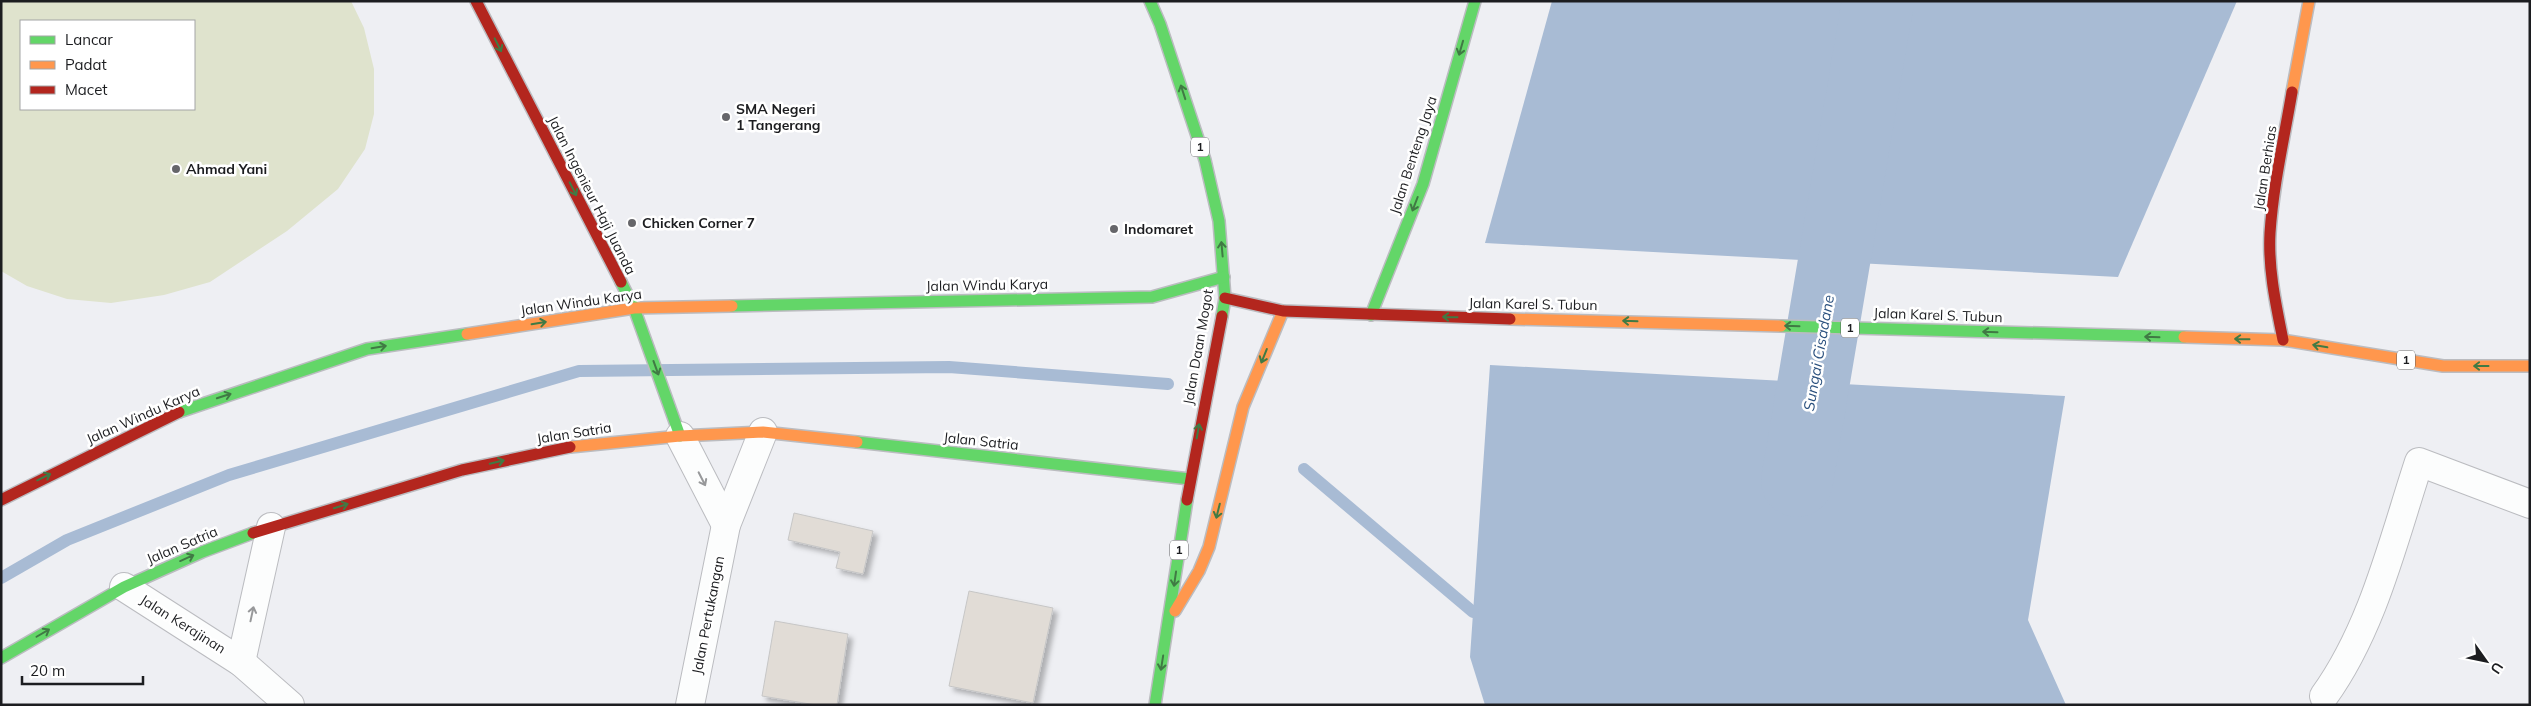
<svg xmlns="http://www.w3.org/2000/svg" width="2531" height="706" font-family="Mulish,sans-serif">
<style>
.green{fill:#dfe3cd;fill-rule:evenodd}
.water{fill:#a8bbd4}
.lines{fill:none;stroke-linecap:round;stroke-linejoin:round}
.stream{stroke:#a8bbd4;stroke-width:12}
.river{stroke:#a8bbd4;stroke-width:72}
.building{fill:#e1dcd6;stroke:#c6c6c6;filter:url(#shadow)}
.street-casing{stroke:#bbbcc0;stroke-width:30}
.fast-casing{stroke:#bbbcc0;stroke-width:14}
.slow-casing{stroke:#bbbcc0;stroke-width:14}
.jam-casing{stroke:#bbbcc0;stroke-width:14}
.street{stroke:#fcfdfd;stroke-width:28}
.fast{stroke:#63d668;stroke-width:11}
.slow{stroke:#ff974d;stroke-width:11}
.jam{stroke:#b3261e;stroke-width:11}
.oneway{stroke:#407a44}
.oneway2{stroke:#97989a}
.poi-dot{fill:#66666a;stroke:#fff;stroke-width:2}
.labels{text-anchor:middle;stroke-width:5;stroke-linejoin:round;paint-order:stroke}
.shield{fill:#fff;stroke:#606163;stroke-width:1}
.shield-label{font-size:12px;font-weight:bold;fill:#1c1d20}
.poi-label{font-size:14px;font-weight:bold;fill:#1c1d20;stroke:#fff;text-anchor:start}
.street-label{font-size:14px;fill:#1c1d20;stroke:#fff}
.water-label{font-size:15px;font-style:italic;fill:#2a507e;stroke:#fff}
</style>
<defs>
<filter id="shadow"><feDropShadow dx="4.5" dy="4.5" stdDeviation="2.5" flood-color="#0004"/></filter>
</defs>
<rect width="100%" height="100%" fill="#eeeff3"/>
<path class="green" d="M1,1H351L364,28L374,69V114L365,149L338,189L287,231L210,282L164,295L111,303L67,299L27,286L1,271ZM21,21H194V109H21Z"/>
<g class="water">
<path d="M1552,1H2237L2118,277L1485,243Z"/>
<path d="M1490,365L2065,396L2028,620L2066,705H1485L1470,657Z"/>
</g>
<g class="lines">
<g class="stream">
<path d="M1304,469L1473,612"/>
<path d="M1,578L67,540L229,475L579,371L949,367L1168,384"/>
</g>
<path class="river" d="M1797,481L1878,1"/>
</g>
<g class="building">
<path d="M794,513L873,531L863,574L836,568L840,552L788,540Z"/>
<path d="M969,591L1053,608L1033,703L949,686Z"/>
<path d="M775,621L848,634L837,705H816L762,696Z"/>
</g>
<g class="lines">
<g class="street-casing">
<g id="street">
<path d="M680,436L726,525"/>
<path d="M124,587L241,662L290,705"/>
<path d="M241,662L271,527"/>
<path d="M2324,696C2373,628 2393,541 2419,462L2530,504"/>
<path d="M690,705L726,525L763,432"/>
</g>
</g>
<g class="fast-casing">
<g id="fast">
<path d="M1150,1L1160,24L1205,160L1219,221L1225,298L1222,316"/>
<path d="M621,282L634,308L680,436"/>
<path d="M732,306L1152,297L1224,277"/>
<path d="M1371,315L1423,184L1475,1"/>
<path d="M1781,326L2184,337"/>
<path d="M179,412L367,349L467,334"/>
<path d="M857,442L1190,479"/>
<path d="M1,658L124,587L202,552L253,533"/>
<path d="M1155,705L1187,500"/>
</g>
</g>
<g class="slow-casing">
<g id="slow">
<path d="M2292,92L2309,1"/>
<path d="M1510,319L1781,326"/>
<path d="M467,334L634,308L732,306"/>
<path d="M2184,337L2283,340L2443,366H2530"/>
<path d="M570,447L680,436L763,432L857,442"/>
<path d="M1175,611L1199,571L1209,547L1243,407L1283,311"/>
</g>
</g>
<g class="jam-casing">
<g id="jam">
<path d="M476,1L621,282"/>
<path d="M1225,298L1283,311L1510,319"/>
<path d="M2283,340C2276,305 2268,269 2270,233C2273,186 2284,139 2292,92"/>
<path d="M1,500L179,412"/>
<path d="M1187,500L1222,316"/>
<path d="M253,533L462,470L570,447"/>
</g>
</g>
<use href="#street" class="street"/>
<use href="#fast" class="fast"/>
<use href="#slow" class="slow"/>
<use href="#jam" class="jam"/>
</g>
<defs><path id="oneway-shaft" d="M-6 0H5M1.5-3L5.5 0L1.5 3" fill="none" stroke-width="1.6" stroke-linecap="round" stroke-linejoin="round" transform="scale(1.25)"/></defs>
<g class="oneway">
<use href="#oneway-shaft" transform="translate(498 45) rotate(63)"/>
<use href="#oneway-shaft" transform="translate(1461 48) rotate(106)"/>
<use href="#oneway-shaft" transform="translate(1183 92) rotate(-108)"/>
<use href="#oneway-shaft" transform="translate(573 189) rotate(63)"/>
<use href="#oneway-shaft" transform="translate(1415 204) rotate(111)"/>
<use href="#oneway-shaft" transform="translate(1222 249) rotate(-95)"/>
<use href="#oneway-shaft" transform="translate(1450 317) rotate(-179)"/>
<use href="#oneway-shaft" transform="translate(1630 321) rotate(-178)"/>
<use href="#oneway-shaft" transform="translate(539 323) rotate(-9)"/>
<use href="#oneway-shaft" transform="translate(1792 326) rotate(-178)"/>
<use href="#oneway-shaft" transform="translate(1990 332) rotate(-178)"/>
<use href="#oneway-shaft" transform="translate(2152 337) rotate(-178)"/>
<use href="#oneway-shaft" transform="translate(2242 339) rotate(-179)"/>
<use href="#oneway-shaft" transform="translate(2320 346) rotate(-170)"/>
<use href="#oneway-shaft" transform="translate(379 347) rotate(-9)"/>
<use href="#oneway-shaft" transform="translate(1264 356) rotate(112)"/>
<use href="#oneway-shaft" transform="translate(2481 366) rotate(180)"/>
<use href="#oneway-shaft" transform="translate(656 368) rotate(70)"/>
<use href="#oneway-shaft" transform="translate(224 396) rotate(-18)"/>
<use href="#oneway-shaft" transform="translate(1198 431) rotate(-80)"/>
<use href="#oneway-shaft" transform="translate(497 462) rotate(-13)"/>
<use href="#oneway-shaft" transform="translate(44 477) rotate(-26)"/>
<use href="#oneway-shaft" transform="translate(341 506) rotate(-17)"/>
<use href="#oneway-shaft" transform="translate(1218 511) rotate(104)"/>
<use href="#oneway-shaft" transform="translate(187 558) rotate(-24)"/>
<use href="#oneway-shaft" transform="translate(1175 579) rotate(98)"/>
<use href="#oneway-shaft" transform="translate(43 633) rotate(-30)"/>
<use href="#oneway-shaft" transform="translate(1162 663) rotate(99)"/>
</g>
<g class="oneway2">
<use href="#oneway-shaft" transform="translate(702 479) rotate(63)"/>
<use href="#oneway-shaft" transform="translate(252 614) rotate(-78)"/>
</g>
<g class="poi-dot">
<circle cx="726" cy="117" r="5"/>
<circle cx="176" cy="169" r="5"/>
<circle cx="632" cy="223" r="5"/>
<circle cx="1114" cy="229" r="5"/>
</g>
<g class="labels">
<g class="shield">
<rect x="1191" y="137.5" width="18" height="19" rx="4"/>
<rect x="1841" y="318.5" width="18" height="19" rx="4"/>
<rect x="2397" y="350.5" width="18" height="19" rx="4"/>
<rect x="1170" y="540.5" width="18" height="19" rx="4"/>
</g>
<g class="shield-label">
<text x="1200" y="151">1</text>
<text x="1850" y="332">1</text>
<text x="2406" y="364">1</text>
<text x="1179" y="554">1</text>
</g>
<g class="poi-label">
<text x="736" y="114">SMA Negeri<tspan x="736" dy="16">1 Tangerang</tspan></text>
<text x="186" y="174">Ahmad Yani</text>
<text x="642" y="228">Chicken Corner 7</text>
<text x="1124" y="234">Indomaret</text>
</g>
<g class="street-label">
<text transform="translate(1413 155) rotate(-72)" y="5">Jalan Benteng Jaya</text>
<text transform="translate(2265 168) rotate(-81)" y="5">Jalan Berhias</text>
<text transform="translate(592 195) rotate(63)" y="5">Jalan Ingenieur Haji Juanda</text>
<text transform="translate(987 285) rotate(-1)" y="5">Jalan Windu Karya</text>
<text transform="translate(581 302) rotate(-8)" y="5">Jalan Windu Karya</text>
<text transform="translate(1533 304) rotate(1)" y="5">Jalan Karel S. Tubun</text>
<text transform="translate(1938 315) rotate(2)" y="5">Jalan Karel S. Tubun</text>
<text transform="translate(1198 347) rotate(-80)" y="5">Jalan Daan Mogot</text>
<text transform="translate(143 415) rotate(-24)" y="5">Jalan Windu Karya</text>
<text transform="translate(574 433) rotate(-9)" y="5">Jalan Satria</text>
<text transform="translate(981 441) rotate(6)" y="5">Jalan Satria</text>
<text transform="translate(182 545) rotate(-23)" y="5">Jalan Satria</text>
<text transform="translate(708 615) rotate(-79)" y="5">Jalan Pertukangan</text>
<text transform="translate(183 624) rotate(32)" y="5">Jalan Kerajinan</text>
</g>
<g class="water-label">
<text transform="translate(1819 353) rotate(-80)" y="5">Sungai Cisadane</text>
</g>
</g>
<rect width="2531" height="706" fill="none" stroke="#1c1d20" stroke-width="5"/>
<rect x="20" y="20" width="175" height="90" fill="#ffffff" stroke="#a4a5a6"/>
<rect x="30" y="36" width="25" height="8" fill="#63d668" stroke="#a4a5a6"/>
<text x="65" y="45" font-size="15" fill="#1c1d20">Lancar</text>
<rect x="30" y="61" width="25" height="8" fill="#ff974d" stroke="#a4a5a6"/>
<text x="65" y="70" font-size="15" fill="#1c1d20">Padat</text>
<rect x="30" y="86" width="25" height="8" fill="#b3261e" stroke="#a4a5a6"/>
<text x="65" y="95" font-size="15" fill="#1c1d20">Macet</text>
<g transform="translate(2486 661) rotate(123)" stroke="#ffffff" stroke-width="4" paint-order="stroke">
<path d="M0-4L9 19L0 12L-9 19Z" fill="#1c1d20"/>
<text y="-8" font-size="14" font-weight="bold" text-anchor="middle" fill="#1c1d20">U</text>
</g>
<path d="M22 676v8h121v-8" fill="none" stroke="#1c1d20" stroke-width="2.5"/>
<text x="30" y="676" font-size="15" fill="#1c1d20" stroke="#ffffff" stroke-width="4" paint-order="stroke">20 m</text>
</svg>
